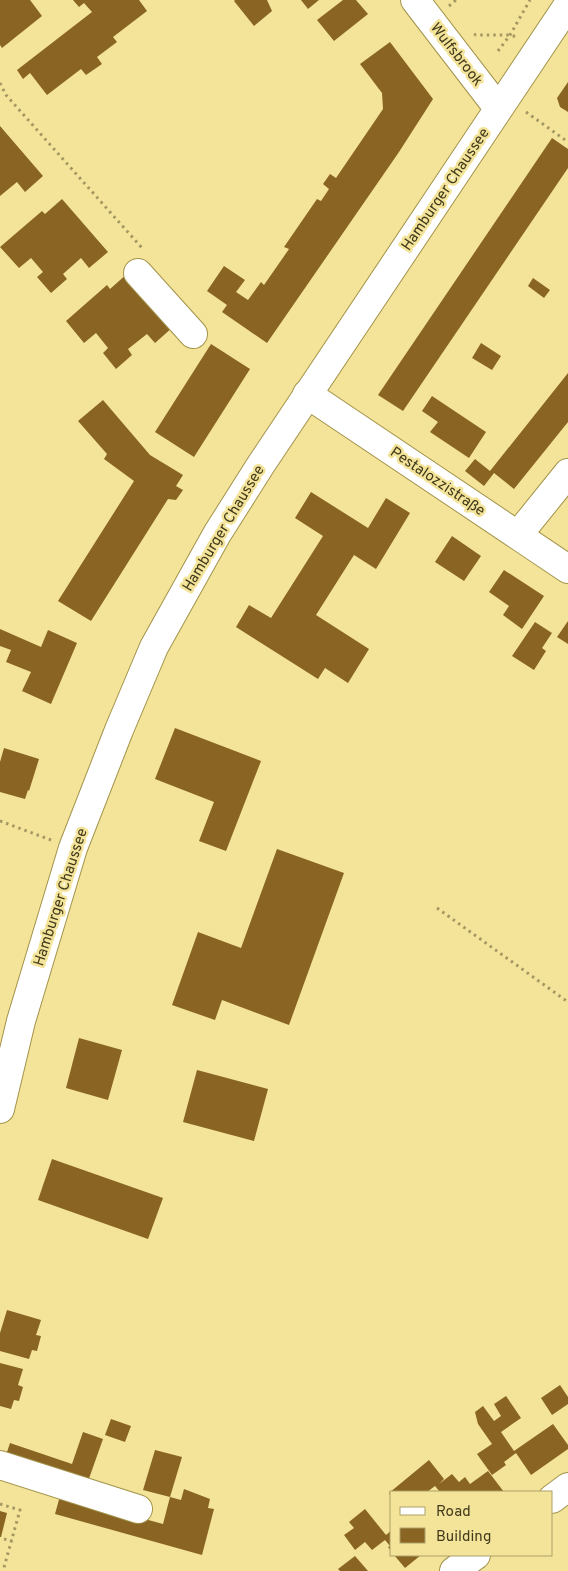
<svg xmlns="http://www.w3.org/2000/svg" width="568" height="1571" font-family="Overpass,sans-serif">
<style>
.building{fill:#896422}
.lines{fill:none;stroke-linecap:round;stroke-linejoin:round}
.minor-casing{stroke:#a2934b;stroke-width:30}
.major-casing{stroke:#a2934b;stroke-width:30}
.path{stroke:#a49862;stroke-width:3;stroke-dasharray:2.5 4;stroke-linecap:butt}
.minor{stroke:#fff;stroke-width:28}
.major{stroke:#fff;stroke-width:28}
.labels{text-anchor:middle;stroke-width:5;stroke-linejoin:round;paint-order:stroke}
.street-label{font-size:15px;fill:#413a1c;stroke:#f4e49a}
</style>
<rect width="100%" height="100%" fill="#f4e49a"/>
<g class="building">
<path d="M0,0H30L42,16L2,48L0,45Z"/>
<path d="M73,0H139L147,11L113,37L117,42L97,57L102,64L86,75L81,69L47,95L30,73L23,79L17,70L92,12L84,3L79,7Z"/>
<path d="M235,0H267L272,11L254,26L234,1Z"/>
<path d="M301,0H319L308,9Z"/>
<path d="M343,0H356L368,14L334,41L317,20Z"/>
<path d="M390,42L433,99L399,152L267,343L222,312L227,305L207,291L224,266L245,280L236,292L248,300L261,282L264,285L289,249L284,247L317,199L321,201L329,189L323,184L330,174L336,178L383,109L382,93L360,64Z"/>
<path d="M568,82V112L560,107L557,98Z"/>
<path d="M0,126L43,176L25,192L17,182L0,196Z"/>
<path d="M552,138L568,149V168L403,411L378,395Z"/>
<path d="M62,199L108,252L89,268L81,258L63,274L67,279L51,293L37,277L43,272L31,258L19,268L0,247L42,211L45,214Z"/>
<path d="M128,273L173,327L155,343L147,334L128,349L132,355L116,369L103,353L108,348L96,333L84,343L66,321L107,285L110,289Z"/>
<path d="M533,278L550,290L544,298L528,286Z"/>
<path d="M481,343L501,356L492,370L472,358Z"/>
<path d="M211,344L250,369L194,457L155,432Z"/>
<path d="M568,373V422L514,489L494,473L484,486L465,471L475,459L490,471Z"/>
<path d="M432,396L486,432L469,458L430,432L438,422L422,411Z"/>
<path d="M103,400L150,455L183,475L176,486L183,490L176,500L168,499L91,621L58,601L134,481L104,459L107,454L78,421Z"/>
<path d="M311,492L368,528L386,498L410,513L376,569L354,555L316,615L369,649L348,683L325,668L318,679L236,627L249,605L271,618L323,536L295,518Z"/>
<path d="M452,536L481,556L464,581L435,562Z"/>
<path d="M504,570L544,596L522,629L503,615L509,606L489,592Z"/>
<path d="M568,621V644L557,637Z"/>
<path d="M535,622L552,633L542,648L546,651L534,670L512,656Z"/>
<path d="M0,629L41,647L48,630L77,643L51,704L22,691L31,672L6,662L11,650L0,646Z"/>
<path d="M175,728L261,761L226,851L199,841L214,802L155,779Z"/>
<path d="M4,748L39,759L29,791L28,790L25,799L0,792V762Z"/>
<path d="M277,849L344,873L289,1025L222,1000L215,1020L172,1005L198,932L241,948Z"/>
<path d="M79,1038L122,1050L108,1100L66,1088Z"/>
<path d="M197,1070L268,1089L254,1141L183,1122Z"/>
<path d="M52,1159L163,1198L148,1239L38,1200Z"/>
<path d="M7,1310L41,1320L36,1335L41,1336L37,1351L32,1350L29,1359L0,1351V1333Z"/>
<path d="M0,1363L23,1369L18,1385L23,1387L19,1401L14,1400L11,1409L0,1406Z"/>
<path d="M560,1385L568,1397V1404L552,1415L541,1398Z"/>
<path d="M506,1396L521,1418L501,1432L514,1451L553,1424L568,1445V1449L531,1475L516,1453L504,1462L506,1465L492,1475L477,1454L492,1444L478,1424L475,1412L483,1406L494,1421L501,1416L494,1404Z"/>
<path d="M111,1419L131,1426L125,1442L105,1435Z"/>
<path d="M83,1432L103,1439L86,1487L5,1458L10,1443L72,1464Z"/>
<path d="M155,1450L182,1457L170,1497L181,1500L184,1489L210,1499L208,1508L214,1509L202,1555L55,1514L60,1496L163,1524L170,1497L143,1490Z"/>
<path d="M429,1460L444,1479L439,1484L452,1474L459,1482L465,1477L470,1484L488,1471L504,1492H440L435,1486L427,1492H392V1497L389,1493Z"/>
<path d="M365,1509L386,1535L392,1530V1552L388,1547L390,1546L385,1540L372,1550L365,1542L355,1550L344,1535L354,1528L349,1522Z"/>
<path d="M0,1511L7,1513L1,1537H0Z"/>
<path d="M394,1555H421L405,1568Z"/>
<path d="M355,1556L368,1571H340L338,1569Z"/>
</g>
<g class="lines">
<g class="minor-casing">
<g id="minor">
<path d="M415,0L498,108"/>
<path d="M138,273L193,334"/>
<path d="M307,394L568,569"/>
<path d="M518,535L568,473"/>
<path d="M0,1465L138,1509"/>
<path d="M552,1499L568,1487"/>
<path d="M454,1571L476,1555"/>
</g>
</g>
<g class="major-casing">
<path id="major" d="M0,1109L21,1021L73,848L119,730L154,647L217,534L260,466L568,5"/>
</g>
<g class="path">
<path d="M449,6L456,0"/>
<path d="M474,34L476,35H510L517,37"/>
<path d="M498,51L510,35L530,0"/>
<path d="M0,83L6,95L142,248"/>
<path d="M526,112L568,142"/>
<path d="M0,821L51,840"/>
<path d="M437,908L568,1002"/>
<path d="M0,1504L20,1510L3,1571"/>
<path d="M4,1539L12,1541"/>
</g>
<use href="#minor" class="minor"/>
<use href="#major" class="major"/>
</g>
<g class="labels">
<g class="street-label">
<text transform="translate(457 54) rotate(52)" y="5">Wulfsbrook</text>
<text transform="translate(445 189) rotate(-56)" y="5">Hamburger Chaussee</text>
<text transform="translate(438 481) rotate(34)" y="5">Pestalozzistraße</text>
<text transform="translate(223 528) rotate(-59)" y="5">Hamburger Chaussee</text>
<text transform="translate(60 897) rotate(-72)" y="5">Hamburger Chaussee</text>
</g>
</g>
<rect x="390" y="1491" width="162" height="65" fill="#f4e49a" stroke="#aca068"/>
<rect x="400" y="1507" width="25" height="8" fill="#ffffff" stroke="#aca068"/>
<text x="436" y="1516" font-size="15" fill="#413a1c">Road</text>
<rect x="400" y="1528" width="25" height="15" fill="#896422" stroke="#aca068"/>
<text x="436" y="1541" font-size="15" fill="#413a1c">Building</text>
</svg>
